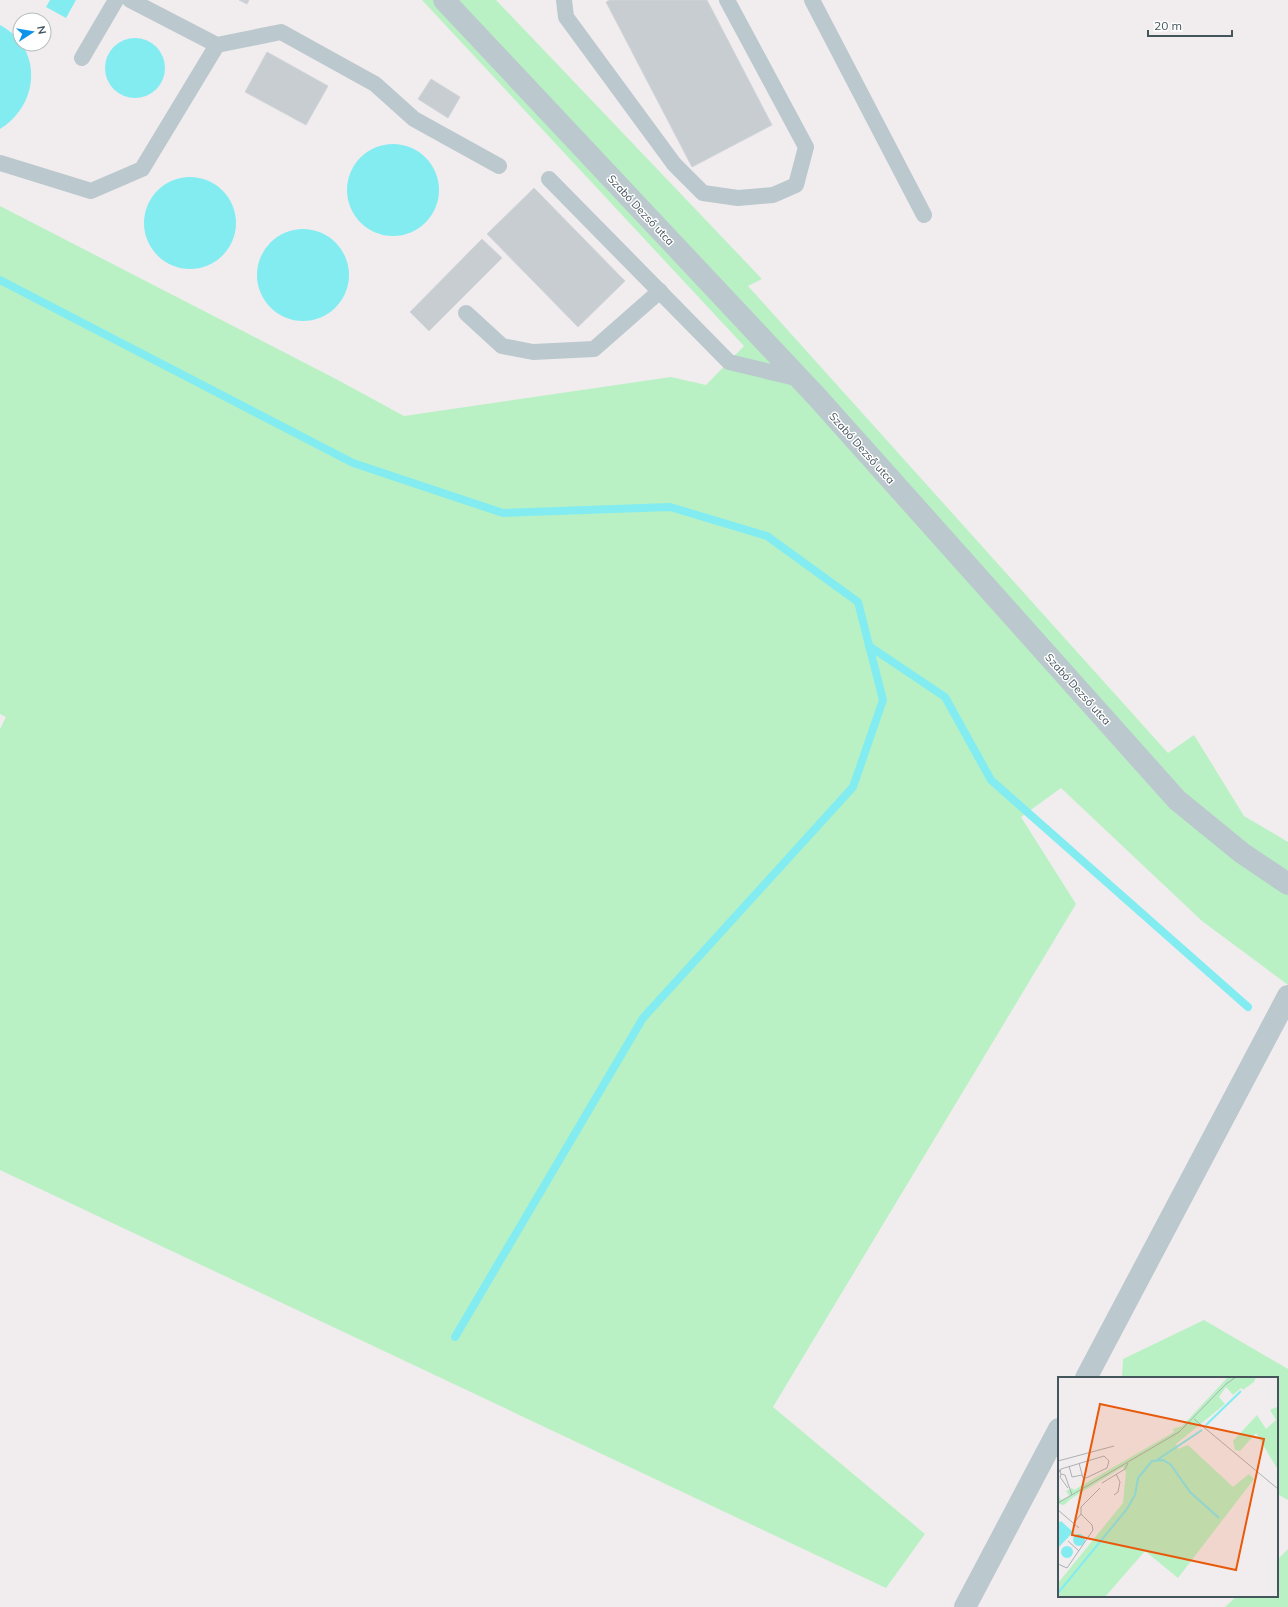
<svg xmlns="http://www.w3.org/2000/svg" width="1288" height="1607" font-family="Mulish,sans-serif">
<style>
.green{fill:#b9f1c5}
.water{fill:#83ecf1}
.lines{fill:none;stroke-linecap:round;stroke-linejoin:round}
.stream{stroke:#83ecf1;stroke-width:8}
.building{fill:#c7cdd1;stroke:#d1d5da}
.service{stroke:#bbc8ce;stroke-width:16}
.minor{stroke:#bbc8ce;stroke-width:22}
.labels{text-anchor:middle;stroke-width:3;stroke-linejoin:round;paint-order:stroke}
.street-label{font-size:11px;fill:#45555c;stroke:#fff}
.inset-river{fill:none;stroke:#83ecf1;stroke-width:2}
.inset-road{fill:none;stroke:#acb0b4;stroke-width:1}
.view{fill:#e8590c;fill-opacity:0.15;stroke:#e8590c;stroke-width:2}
.inset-edge{fill:none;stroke:#45555c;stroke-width:2}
</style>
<rect width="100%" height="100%" fill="#f1edee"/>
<g class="green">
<path d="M422,0H496L762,279L748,286L1168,753L1194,735L1244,816L1288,842V985L1202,921L1061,788L1021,817L1076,904L773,1407L925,1534L886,1588L0,1170V729L6,717L0,714V206L336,379L404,416L671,377L706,385L744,346Z"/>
<path d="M1204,1320L1288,1369V1500L1277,1494V1378H1122L1123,1359Z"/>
<path d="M1288,1549V1607H1225L1237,1596H1277V1560Z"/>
</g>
<g class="water">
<path d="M50,0H76L66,18L46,7Z"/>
<path d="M0,25C43,48 40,104 0,129Z"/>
<circle cx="135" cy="68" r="30"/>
<circle cx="393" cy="190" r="46"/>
<circle cx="190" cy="223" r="46"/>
<circle cx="303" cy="275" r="46"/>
</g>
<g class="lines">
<g class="stream">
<path d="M0,280L353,463L503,513L670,507L767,536L858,602L883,700L853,787L643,1018L455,1337"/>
<path d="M869,646L945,697L991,780L1248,1007"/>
</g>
</g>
<g class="building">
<path d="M239,0H249L247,4Z"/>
<path d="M610,0H707L772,125L692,167L606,2Z"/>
<path d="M267,52L328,86L306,125L245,92Z"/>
<path d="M431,79L460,97L448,118L418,99Z"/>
<path d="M534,188L625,281L578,327L487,234Z"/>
<path d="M482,239L502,258L429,331L410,312Z"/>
</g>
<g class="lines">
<g class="service">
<path d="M130,0L217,45L281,32L375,84L414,119L499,166"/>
<path d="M564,0L566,17L674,164L703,193L738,198L773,195L796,185L806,147L727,0"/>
<path d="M812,0L924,215"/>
<path d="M82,58L116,0"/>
<path d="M0,163L91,191L142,169L217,45"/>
<path d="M549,179L729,362L800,379"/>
<path d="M466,313L502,346L533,352L594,349L660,291"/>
</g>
<g class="minor">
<path d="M444,0L817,397L1177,800L1242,853L1288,884"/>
<path d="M1086,1378L1288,996"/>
<path d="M965,1607L1059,1429"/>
</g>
</g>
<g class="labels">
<g class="street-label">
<text transform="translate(641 210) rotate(47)" y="4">Szabó Dezső utca</text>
<text transform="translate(862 448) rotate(48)" y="4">Szabó Dezső utca</text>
<text transform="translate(1078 689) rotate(48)" y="4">Szabó Dezső utca</text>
</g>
</g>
<g transform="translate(1058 1377)">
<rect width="220" height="220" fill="#f1edee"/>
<path d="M170,0H198L196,5L185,13L183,11L175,18L168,10L161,20L167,27L118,67L120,72L130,68L175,110L191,97L196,102L120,201L87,174L47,220H0V206L65,126L68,95L65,90L14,121L6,128L0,127V116L3,123L11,119L8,114L14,111L16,113L116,55L115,52L124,49ZM218,30L220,33V93L198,56L182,74L177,73L175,64L199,38L208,52L218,43L212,33Z" fill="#b9f1c5"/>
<path d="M3,144L15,155L1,170L0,146ZM15 163a6 6 0 1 1 12 0a6 6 0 1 1-12 0ZM3 175a6 6 0 1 1 12 0a6 6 0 1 1-12 0Z" fill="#83ecf1"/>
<path class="inset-river" d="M148,48L183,14M99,83L144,53M0,216L69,132L77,118L80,101L94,84L105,83L113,88L132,115L161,141"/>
<path class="inset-road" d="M136,42L220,112M0,84L56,69M11,89L14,100L24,98M0,91L3,97L7,98L14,118M2,95L3,92L46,79L51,84L49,91L28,101H25L21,86M3,97L2,100L10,111M44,106L67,92L70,86M56,118L60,115L62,105L58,97M0,126L121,55L168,7L178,0M0,133L21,151M16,146L23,137V130L42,111M10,164L21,174M0,187L9,191L35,153L34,148L23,137"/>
<path class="view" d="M42,27L206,62L178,193L14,158Z"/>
<rect width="220" height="220" class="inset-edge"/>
</g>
<g transform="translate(32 32) rotate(78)"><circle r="19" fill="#ffffff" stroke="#b5bbbe"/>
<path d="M0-3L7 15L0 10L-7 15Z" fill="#0f93e9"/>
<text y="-6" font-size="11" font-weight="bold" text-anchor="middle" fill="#45555c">N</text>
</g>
<path d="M1148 30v6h84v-6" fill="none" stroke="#45555c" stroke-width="2"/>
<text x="1154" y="30" font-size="12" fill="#45555c" stroke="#ffffff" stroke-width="3" paint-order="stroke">20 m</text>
</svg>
